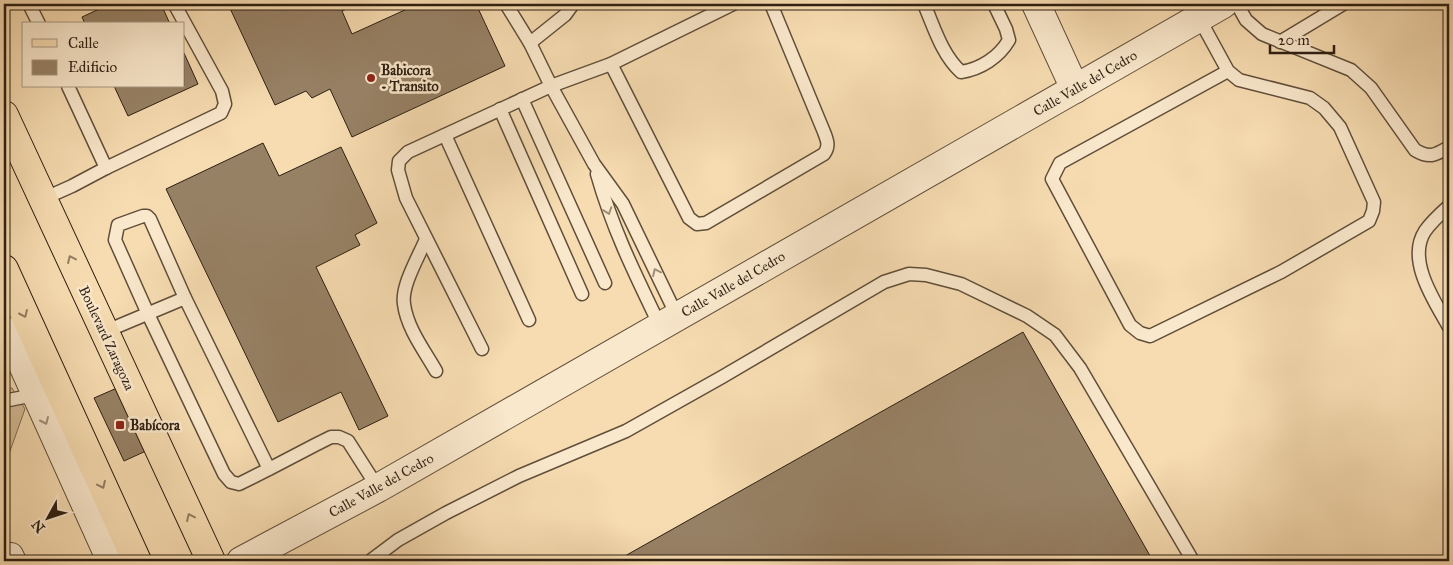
<svg xmlns="http://www.w3.org/2000/svg" width="1453" height="565" font-family="'IM FELL Great Primer',serif">
<style>
.green{fill:#d5bc96;stroke:#826e54}
.building{fill:#978165;stroke:#2e1f12}
.lines{fill:none;stroke-linecap:round;stroke-linejoin:round}
.service-casing{stroke:#604e3a;stroke-width:15}
.minor-casing{stroke:#604e3a;stroke-width:26}
.tertiary-casing{stroke:#604e3a;stroke-width:30}
.primary-casing{stroke:#2e1f12;stroke-width:30}
.service{stroke:#fae8cc;stroke-width:12}
.minor{stroke:#fae8cc;stroke-width:24}
.tertiary{stroke:#fae8cc;stroke-width:28}
.primary{stroke:#f7dcb1;stroke-width:28}
.oneway{stroke:#9e8e78}
.oneway2{stroke:#927e62}
.poi-dot{fill:#8f2418;stroke:#fae8cc;stroke-width:2}
.labels{text-anchor:middle;stroke-width:5;stroke-linejoin:round;paint-order:stroke}
.poi-label{font-size:14px;font-weight:bold;fill:#2e1f12;stroke:#fae8cc;text-anchor:start}
.street-label{font-size:14px;fill:#2e1f12;stroke:#fae8cc}
</style>
<rect width="100%" height="100%" fill="#f7dcb1"/>
<filter id="stains"><feTurbulence type="fractalNoise" baseFrequency=".004" numOctaves="4"/><feColorMatrix values="0 0 0 0 .2 0 0 0 0 .09 0 0 0 0 .02 0 0 0 .5 -.17"/></filter>
<radialGradient id="worn" r=".72"><stop offset=".6" stop-color="#630" stop-opacity="0"/><stop offset="1" stop-color="#630" stop-opacity=".3"/></radialGradient>
<path class="green" d="M4,388H12L25,409L4,468Z"/>
<g class="building">
<path d="M110,4H161L170,24H85L82,17Z"/>
<path d="M228,4H358L342,11L352,34L418,4H476L505,66L352,137L330,89L312,98L306,91L275,105Z"/>
<path d="M184,53L198,84L128,116L114,86H184Z"/>
<path d="M263,143L279,176L341,147L377,223L355,235L360,245L316,267L388,416L359,430L341,392L278,422L166,189Z"/>
<path d="M1023,332L1153,561H616Z"/>
<path d="M117,388L146,451L124,461L94,398Z"/>
</g>
<g class="lines">
<g class="service-casing">
<g id="service">
<path d="M29,4L39,24"/>
<path d="M506,4L530,43L551,86L611,64L733,4"/>
<path d="M924,4C934,27 942,55 961,72C981,69 999,57 1009,40L1006,29L994,4"/>
<path d="M1237,4L1246,20L1262,34L1351,70L1371,88L1415,150C1430,159 1435,155 1449,147"/>
<path d="M1199,18L1228,71L1239,80L1310,98L1324,108L1340,127L1374,202L1373,211L1369,221L1281,272L1150,336L1140,333L1130,325L1052,179L1060,163L1228,71"/>
<path d="M1280,42L1343,4"/>
<path d="M530,43L565,15L573,4"/>
<path d="M611,64L689,218L697,224L706,223L824,154C830,146 827,140 824,132L771,4"/>
<path d="M522,99L605,283"/>
<path d="M500,109L582,294"/>
<path d="M445,135L529,320"/>
<path d="M106,168L221,113L225,104L222,91L176,7"/>
<path d="M597,174C613,230 635,274 660,326"/>
<path d="M43,199L72,186L106,168L68,86"/>
<path d="M1449,206C1440,214 1432,221 1425,231C1406,260 1435,302 1449,327"/>
<path d="M426,239C419,256 401,286 404,304C407,328 424,350 436,371"/>
<path d="M104,332L185,298"/>
<path d="M482,349L406,198L398,170L399,161L408,152L551,86L594,164L623,204L677,316"/>
<path d="M4,401L34,395"/>
<path d="M269,469L239,484L231,482L224,474L148,314L115,240L118,225L143,216H147L150,219L185,298L269,469L315,445L331,437H339L348,441L378,488"/>
<path d="M370,561L398,540L446,513L519,476L626,431L722,377L884,282L909,274L926,275L961,284L1027,316L1055,335L1080,368L1193,561"/>
</g>
</g>
<g class="minor-casing">
<g id="minor">
<path d="M4,328L109,561"/>
<path d="M11,555L14,561"/>
</g>
</g>
<g class="tertiary-casing">
<g id="tertiary">
<path d="M1036,4L1075,89"/>
<path d="M241,561L378,488L1223,4"/>
</g>
</g>
<g class="primary-casing">
<g id="primary">
<path d="M4,115L211,561"/>
<path d="M4,269L137,561"/>
</g>
</g>
<use href="#service" class="service"/>
<use href="#minor" class="minor"/>
<use href="#tertiary" class="tertiary"/>
<use href="#primary" class="primary"/>
</g>
<defs><path id="oneway-chevron" d="M-2-3.5L2.5 0L-2 3.5" fill="none" stroke-width="1.6" stroke-linecap="round" stroke-linejoin="round" transform="scale(1.25)"/></defs>
<g class="oneway">
<use href="#oneway-chevron" transform="translate(608 211) rotate(71)"/>
<use href="#oneway-chevron" transform="translate(656 272) rotate(-115)"/>
<use href="#oneway-chevron" transform="translate(45 421) rotate(66)"/>
</g>
<g class="oneway2">
<use href="#oneway-chevron" transform="translate(71 259) rotate(-115)"/>
<use href="#oneway-chevron" transform="translate(24 314) rotate(66)"/>
<use href="#oneway-chevron" transform="translate(102 485) rotate(65)"/>
<use href="#oneway-chevron" transform="translate(190 517) rotate(-115)"/>
</g>
<g class="poi-dot">
<circle cx="371" cy="78" r="5"/>
<rect x="115" y="420" width="10" height="10" rx="2.5"/>
</g>
<g class="labels">
<g class="poi-label">
<text x="381" y="75">Babicora<tspan x="381" dy="16">- Transito</tspan></text>
<text x="130" y="430">Babícora</text>
</g>
<g class="street-label">
<text transform="translate(1085 83) rotate(-30)" y="5">Calle Valle del Cedro</text>
<text transform="translate(733 284) rotate(-30)" y="5">Calle Valle del Cedro</text>
<text transform="translate(107 338) rotate(65)" y="5">Boulevard Zaragoza</text>
<text transform="translate(381 485) rotate(-29)" y="5">Calle Valle del Cedro</text>
</g>
</g>
<rect width="1453" height="565" fill="none" stroke="#f7dcb1" stroke-width="20"/>
<rect x="5" y="5" width="1443" height="555" fill="none" stroke="#2e1f12" stroke-width="2.5"/>
<rect x="10" y="10" width="1433" height="545" fill="none" stroke="#2e1f12"/>
<rect x="22" y="22" width="162" height="65" fill="#fae8cc" stroke="#a89882"/>
<rect x="32" y="39" width="25" height="8" fill="#f7dcb1" stroke="#a89882"/>
<text x="68" y="48" font-size="15" fill="#2e1f12">Calle</text>
<rect x="32" y="60" width="25" height="15" fill="#978165" stroke="#a89882"/>
<text x="68" y="72" font-size="15" fill="#2e1f12">Edificio</text>
<g transform="translate(48 518) rotate(230)" stroke="#fae8cc" stroke-width="4" paint-order="stroke">
<path d="M0-4L9 19L0 12L-9 19Z" fill="#2e1f12"/>
<text y="-8" font-size="14" font-weight="bold" text-anchor="middle" fill="#2e1f12">N</text>
</g>
<path d="M1270 45v8h64v-8" fill="none" stroke="#2e1f12" stroke-width="2.5"/>
<text x="1278" y="45" font-size="15" fill="#2e1f12" stroke="#fae8cc" stroke-width="4" paint-order="stroke">20 m</text>
<rect width="100%" height="100%" filter="url(#stains)"/>
<rect width="100%" height="100%" fill="url(#worn)"/>
</svg>
